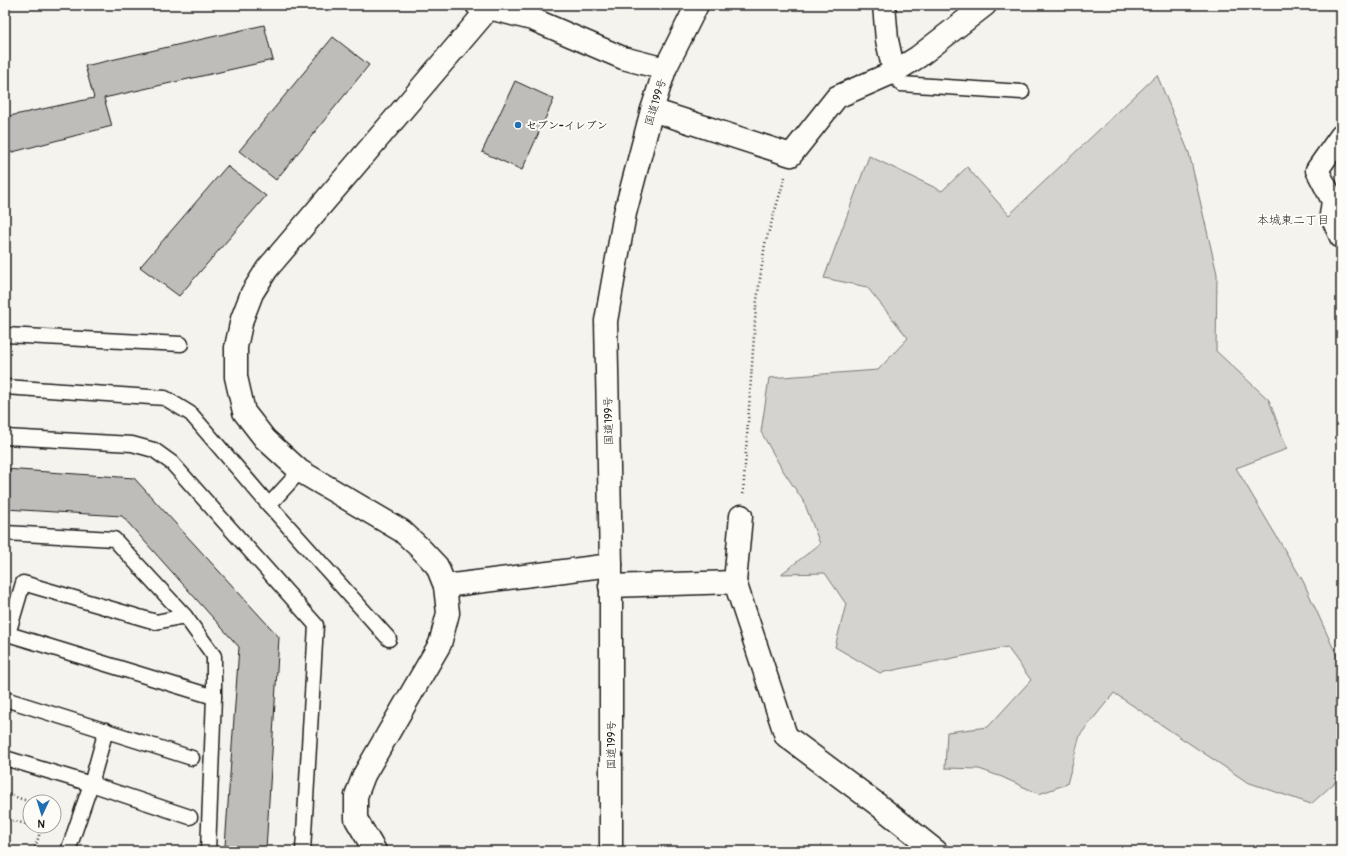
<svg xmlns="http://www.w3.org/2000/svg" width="1346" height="856" font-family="Pangolin,'Klee One',sans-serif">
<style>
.green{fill:#d4d3cf;stroke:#787876}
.building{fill:#bebdba;stroke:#1c1c1c}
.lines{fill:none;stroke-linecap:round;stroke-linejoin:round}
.lane-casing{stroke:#1c1c1c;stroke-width:17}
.street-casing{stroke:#1c1c1c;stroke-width:25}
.secondary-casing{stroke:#1c1c1c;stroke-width:25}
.highway-casing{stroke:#1c1c1c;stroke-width:25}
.path{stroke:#1c1c1c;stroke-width:2.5;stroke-dasharray:1 3;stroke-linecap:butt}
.lane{stroke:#fdfcf7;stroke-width:14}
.street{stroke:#fdfcf7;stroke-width:22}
.secondary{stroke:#fdfcf7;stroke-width:22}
.highway{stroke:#fdfcf7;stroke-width:22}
.poi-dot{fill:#1f6fb2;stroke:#fdfcf7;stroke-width:1.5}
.labels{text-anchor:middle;stroke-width:4;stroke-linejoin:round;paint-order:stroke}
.street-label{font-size:11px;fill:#1c1c1c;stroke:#fdfcf7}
.poi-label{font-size:11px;font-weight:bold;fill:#1c1c1c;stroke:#fdfcf7;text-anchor:start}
.neighbourhood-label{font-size:12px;fill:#1c1c1c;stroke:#fdfcf7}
</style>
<rect width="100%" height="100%" fill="#f4f3ee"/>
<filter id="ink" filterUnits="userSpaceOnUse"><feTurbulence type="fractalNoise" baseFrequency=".025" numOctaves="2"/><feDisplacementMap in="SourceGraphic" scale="8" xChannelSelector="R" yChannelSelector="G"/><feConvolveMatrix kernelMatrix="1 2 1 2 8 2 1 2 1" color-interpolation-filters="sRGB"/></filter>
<g filter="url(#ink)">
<path class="green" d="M1157,75L1189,153L1217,274L1216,351L1269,400L1287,449L1236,468L1303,581L1341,665V777L1311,804L1247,782L1114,693L1080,735L1067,784L1039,794L1002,777L979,769L945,768L947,732L988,727L1031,680L1007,647L880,673L835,647L846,604L825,573L781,574L820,544L804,502L782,469L761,432L769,378L878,370L908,338L867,287L824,278L869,156L942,191L967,167L1009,215Z"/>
<g class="building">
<path d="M264,25L273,60L104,98L112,126L5,154V117L94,98L85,66Z"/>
<path d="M333,37L369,65L276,180L239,151Z"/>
<path d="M515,81L554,99L522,170L482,152Z"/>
<path d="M227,166L266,196L179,296L140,267Z"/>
<path d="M5,469L134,478L279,637L266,850L225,846L239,647L122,516L5,509Z"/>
</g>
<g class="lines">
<g class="lane-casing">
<g id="lane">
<path d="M894,72L901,84L1022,92"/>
<path d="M5,335L181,344"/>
<path d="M5,387L165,398L191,414L269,505L389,639"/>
<path d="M5,437L132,444L154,450L172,463L316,625L303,851"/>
<path d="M269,505L300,471"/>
<path d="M5,533L114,539L185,616L214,656V697L208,851"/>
<path d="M185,616L156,622L23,583L8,634L214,697"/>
<path d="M5,699L192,758"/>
<path d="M5,758L91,784L190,817"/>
<path d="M68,851L91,784L106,730"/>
</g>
</g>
<g class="street-casing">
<g id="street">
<path d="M884,5L887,40L894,72L918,57L985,5"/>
<path d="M652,110L791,155L837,97L894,72"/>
<path d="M1341,136L1317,170L1333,201L1331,215L1341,237"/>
<path d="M735,582L741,516"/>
<path d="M445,586L611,565"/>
<path d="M610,586L735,582L786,736L877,804L936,851"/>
</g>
</g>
<g class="secondary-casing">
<g id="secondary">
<path d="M477,5L532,19L623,58L665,69"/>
<path d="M375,851L356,819V796L364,775L440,644L448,613L445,586L437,566L420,548L402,531L300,471L265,439L244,412L236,377V347L242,319L252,293L267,269L489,8"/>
</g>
</g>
<g class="highway-casing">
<path id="highway" d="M611,851V565L606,321L625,213L652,110L665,69L697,5"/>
</g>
<g class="path">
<path d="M743,494L756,307L765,244L785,177"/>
<path d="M5,793L30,802"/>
<path d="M5,818L29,825"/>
<path d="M34,851L42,826"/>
</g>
<use href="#lane" class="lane"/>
<use href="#street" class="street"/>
<use href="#secondary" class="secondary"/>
<use href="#highway" class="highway"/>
</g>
</g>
<circle class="poi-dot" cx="518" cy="125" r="4"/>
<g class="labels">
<g class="street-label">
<text transform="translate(655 102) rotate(-73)" y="4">国道199号</text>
<text transform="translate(608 421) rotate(-91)" y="4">国道199号</text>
<text transform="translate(611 745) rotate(-90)" y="4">国道199号</text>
</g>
<g class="poi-label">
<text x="526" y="129">セブン-イレブン</text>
</g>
<g class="neighbourhood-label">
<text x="1293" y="224">本城東二丁目</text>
</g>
</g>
<rect width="1346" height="856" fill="none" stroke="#fdfcf7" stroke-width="20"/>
<rect x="10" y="10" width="1326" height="836" fill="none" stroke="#1c1c1c" stroke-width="1.5" filter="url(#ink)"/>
<g transform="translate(42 814) rotate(184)"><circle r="19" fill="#fdfcf7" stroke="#a3a29f"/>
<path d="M0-3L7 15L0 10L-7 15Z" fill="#1f6fb2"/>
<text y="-6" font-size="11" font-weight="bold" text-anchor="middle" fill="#1c1c1c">N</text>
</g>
</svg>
